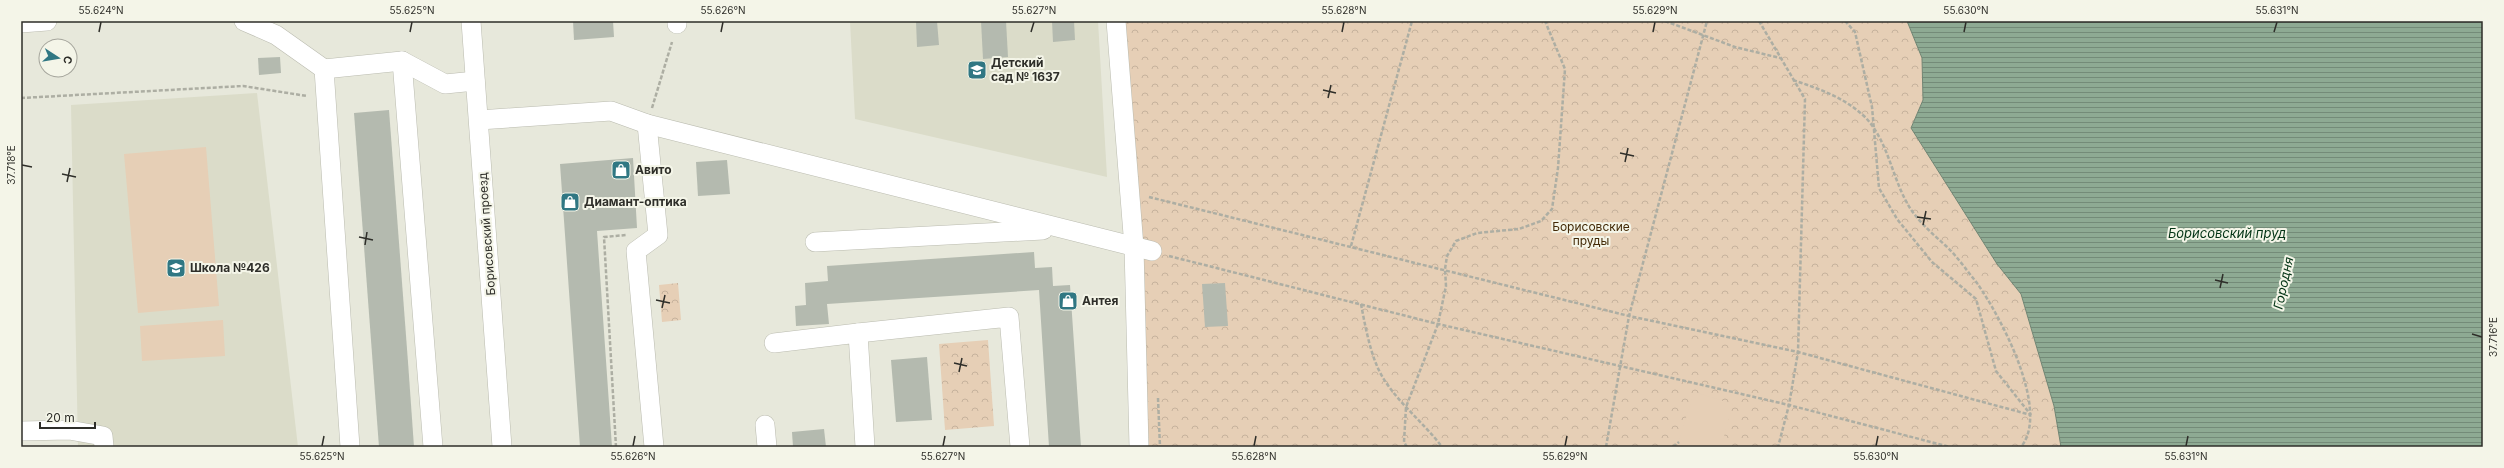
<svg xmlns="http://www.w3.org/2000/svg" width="2504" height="468" font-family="Inter,sans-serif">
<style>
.built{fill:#dbdcc9}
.park{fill:url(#park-crowns)}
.garden{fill:#e6cfb6}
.water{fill:url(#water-rules);stroke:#718573}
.building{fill:#b4baaf}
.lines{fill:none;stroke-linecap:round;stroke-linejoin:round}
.minor-casing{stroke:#babbaf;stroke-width:20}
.path{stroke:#adaea3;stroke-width:2.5;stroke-dasharray:4 2;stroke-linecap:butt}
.minor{stroke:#fff;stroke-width:19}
.ticks{fill:none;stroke:#2e2e29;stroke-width:1.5}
.labels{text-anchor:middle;stroke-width:4;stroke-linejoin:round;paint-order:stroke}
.poi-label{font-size:12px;font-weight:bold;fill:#2e2e29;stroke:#f4f5e8;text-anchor:start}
.park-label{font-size:12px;fill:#432a07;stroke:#f4f5e8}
.street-label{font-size:12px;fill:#2e2e29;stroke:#f4f5e8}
.water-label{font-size:13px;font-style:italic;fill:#033415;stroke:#f4f5e8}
.neatline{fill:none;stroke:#2e2e29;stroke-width:1.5}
.ticks-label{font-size:10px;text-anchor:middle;fill:#2e2e29}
</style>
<defs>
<pattern id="park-crowns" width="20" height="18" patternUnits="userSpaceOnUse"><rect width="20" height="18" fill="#e6cfb6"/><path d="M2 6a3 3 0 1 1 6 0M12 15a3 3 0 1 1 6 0" fill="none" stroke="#c6b29c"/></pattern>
<pattern id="water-rules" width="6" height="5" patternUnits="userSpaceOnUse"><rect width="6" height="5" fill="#8eaa93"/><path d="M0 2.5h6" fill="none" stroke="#748b78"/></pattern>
</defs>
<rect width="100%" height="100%" fill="#e7e8db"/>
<g class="built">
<path d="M850,21H1098L1107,177L855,119Z"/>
<path d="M257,93L298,447H78L71,105Z"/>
</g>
<g class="park">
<path d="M1120,21H1907L1922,58L1923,100L1911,128L1997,264L2021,294L2054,406L2061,447H1146Z"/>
<path d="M678,283L681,320L662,322L659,285Z"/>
<path d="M988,340L994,426L945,430L939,344Z"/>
</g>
<g class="garden">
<path d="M206,147L219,306L138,313L124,154Z"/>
<path d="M223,320L225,356L142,361L140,326Z"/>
<path d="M1694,392L1733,404L1721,447H1677Z"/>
</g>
<path class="water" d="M1907,21H2483V447H2061L2054,406L2021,294L1997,264L1911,128L1923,100L1922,58Z"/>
<g class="building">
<path d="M573,21H613L614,37L574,40Z"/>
<path d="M916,21H937L939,45L917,47Z"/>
<path d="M981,21H1006L1008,57L983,59Z"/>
<path d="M1052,21H1074L1075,40L1053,42Z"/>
<path d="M280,57L281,73L259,75L258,58Z"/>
<path d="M389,110L408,362L414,447H379L354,113Z"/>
<path d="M633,158L637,228L597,231L612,447H580L560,164Z"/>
<path d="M727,160L730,194L698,196L696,162Z"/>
<path d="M1034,252L1035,268L1052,267L1053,286L1070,285L1081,447H1049L1039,290L827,304L829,324L796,326L795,306L806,305L805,283L828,281L827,266Z"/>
<path d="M1225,283L1228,326L1205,327L1202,284Z"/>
<path d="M927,357L932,420L896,422L891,360Z"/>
<path d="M824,429L826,447H793L792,432Z"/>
</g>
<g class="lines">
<g class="minor-casing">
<g id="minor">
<path d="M244,21L276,35L324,69L402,61L445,84L475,81"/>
<path d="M471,21L502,447"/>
<path d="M677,21V24"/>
<path d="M1116,21L1134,247L1139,447"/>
<path d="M21,23L47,21"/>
<path d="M402,61L433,447"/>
<path d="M324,69L350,447"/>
<path d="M479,120L611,111L647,124L1152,251"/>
<path d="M647,124L658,235L636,251L654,447"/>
<path d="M815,242L1043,230"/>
<path d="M858,333L1009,317L1020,447"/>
<path d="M774,343L858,333L865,447"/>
<path d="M765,425L767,447"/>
<path d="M21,431L69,430L103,436L104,447"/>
</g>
</g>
<g class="path">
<path d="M1665,21L1735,47L1780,58"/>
<path d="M1759,21L1805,99L1798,352L1789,405L1778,447"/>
<path d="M1845,21L1855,32L1872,107L1879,188L1897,219L1932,262L1976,299L1996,371L2031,415"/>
<path d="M1793,80C1819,89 1844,97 1865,117C1890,143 1892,182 1912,211C1922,225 1934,235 1946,246C1957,256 1967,271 1977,283C2000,316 2051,410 2021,447"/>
<path d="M21,98L243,86L307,96"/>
<path d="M652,108L672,42"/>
<path d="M1149,197L1629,316L1798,352L2031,415"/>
<path d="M1351,246L1412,21"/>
<path d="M1169,256L1438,324L1789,405L1950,447"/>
<path d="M1361,304C1365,325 1369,347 1377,366C1390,397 1423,421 1442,447"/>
<path d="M1158,398L1160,447"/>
<path d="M616,447L604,237L626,235"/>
<path d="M1407,447L1404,442L1406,407L1438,324L1446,286L1445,269L1447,256L1456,241L1477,233L1519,229L1541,221L1552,209L1558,168L1565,69L1545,21"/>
<path d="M1606,447L1629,316L1707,21"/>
<path d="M1673,447L1679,442"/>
</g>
<use href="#minor" class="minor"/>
</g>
<path class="ticks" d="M99,32L101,22M410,32L412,22M721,32L723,22M1031,32L1034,22M1342,32L1344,22M1653,32L1655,22M1964,32L1966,22M2274,32L2277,22M1323,90L1336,93M1328,98L1331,85M1620,153L1634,156M1625,162L1628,148M22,165L32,167M62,174L76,177M67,182L70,168M1917,217L1931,219M1923,225L1926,211M359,237L373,240M365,245L367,232M2215,280L2228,283M2220,288L2223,274M656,300L670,303M662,308L665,295M2472,334L2482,337M954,363L967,366M959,372L962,358M322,446L324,436M633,446L635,436M943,446L945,436M1254,446L1256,436M1565,446L1567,436M1876,446L1878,436M2186,446L2188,436"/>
<defs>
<g id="school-square" transform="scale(1)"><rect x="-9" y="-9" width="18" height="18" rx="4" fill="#307783" stroke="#f4f5e8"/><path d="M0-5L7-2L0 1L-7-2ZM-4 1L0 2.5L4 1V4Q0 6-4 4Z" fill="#fff"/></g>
<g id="shop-square" transform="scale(1)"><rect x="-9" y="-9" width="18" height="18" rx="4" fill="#307783" stroke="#f4f5e8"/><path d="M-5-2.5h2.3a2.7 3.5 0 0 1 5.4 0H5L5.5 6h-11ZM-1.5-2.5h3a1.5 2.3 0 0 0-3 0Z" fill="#fff"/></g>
</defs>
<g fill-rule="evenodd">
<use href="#school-square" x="977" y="70"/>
<use href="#shop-square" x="621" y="170"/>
<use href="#shop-square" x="570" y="202"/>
<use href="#school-square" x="176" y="268"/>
<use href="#shop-square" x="1068" y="301"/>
</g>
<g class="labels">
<g class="poi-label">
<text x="991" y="67">Детский<tspan x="991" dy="14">сад № 1637</tspan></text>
<text x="635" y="174">Авито</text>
<text x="584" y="206">Диамант-оптика</text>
<text x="190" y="272">Школа №426</text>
<text x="1082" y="305">Антея</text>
</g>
<g class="park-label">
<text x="1591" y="231">Борисовские<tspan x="1591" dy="14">пруды</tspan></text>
</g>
<g class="street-label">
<text transform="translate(487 234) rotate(-94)" y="4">Борисовский проезд</text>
</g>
<g class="water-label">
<text x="2227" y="238">Борисовский пруд</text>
<text transform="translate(2283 283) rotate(-78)" y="5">Городня</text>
</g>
</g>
<rect width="2504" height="468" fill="none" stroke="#f4f5e8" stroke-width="44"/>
<g transform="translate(58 58) rotate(102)"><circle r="19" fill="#f4f5e8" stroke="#a5a59c"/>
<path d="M0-3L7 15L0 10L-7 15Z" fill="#307783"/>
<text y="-6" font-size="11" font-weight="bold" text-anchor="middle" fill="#2e2e29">С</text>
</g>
<path d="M40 422v6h55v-6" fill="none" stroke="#2e2e29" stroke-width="2"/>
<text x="46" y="422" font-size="12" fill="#2e2e29" stroke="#f4f5e8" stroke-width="3" paint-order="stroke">20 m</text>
<rect x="22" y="22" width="2460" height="424" class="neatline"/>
<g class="ticks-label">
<text x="101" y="14">55.624°N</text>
<text x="412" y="14">55.625°N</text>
<text x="723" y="14">55.626°N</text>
<text x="1034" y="14">55.627°N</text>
<text x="1344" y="14">55.628°N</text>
<text x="1655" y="14">55.629°N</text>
<text x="1966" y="14">55.630°N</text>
<text x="2277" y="14">55.631°N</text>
<text transform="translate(11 165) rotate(-90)" y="4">37.718°E</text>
<text transform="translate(2493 337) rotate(-90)" y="4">37.716°E</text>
<text x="322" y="460">55.625°N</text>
<text x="633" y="460">55.626°N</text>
<text x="943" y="460">55.627°N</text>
<text x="1254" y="460">55.628°N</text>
<text x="1565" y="460">55.629°N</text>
<text x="1876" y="460">55.630°N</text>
<text x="2186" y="460">55.631°N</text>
</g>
</svg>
